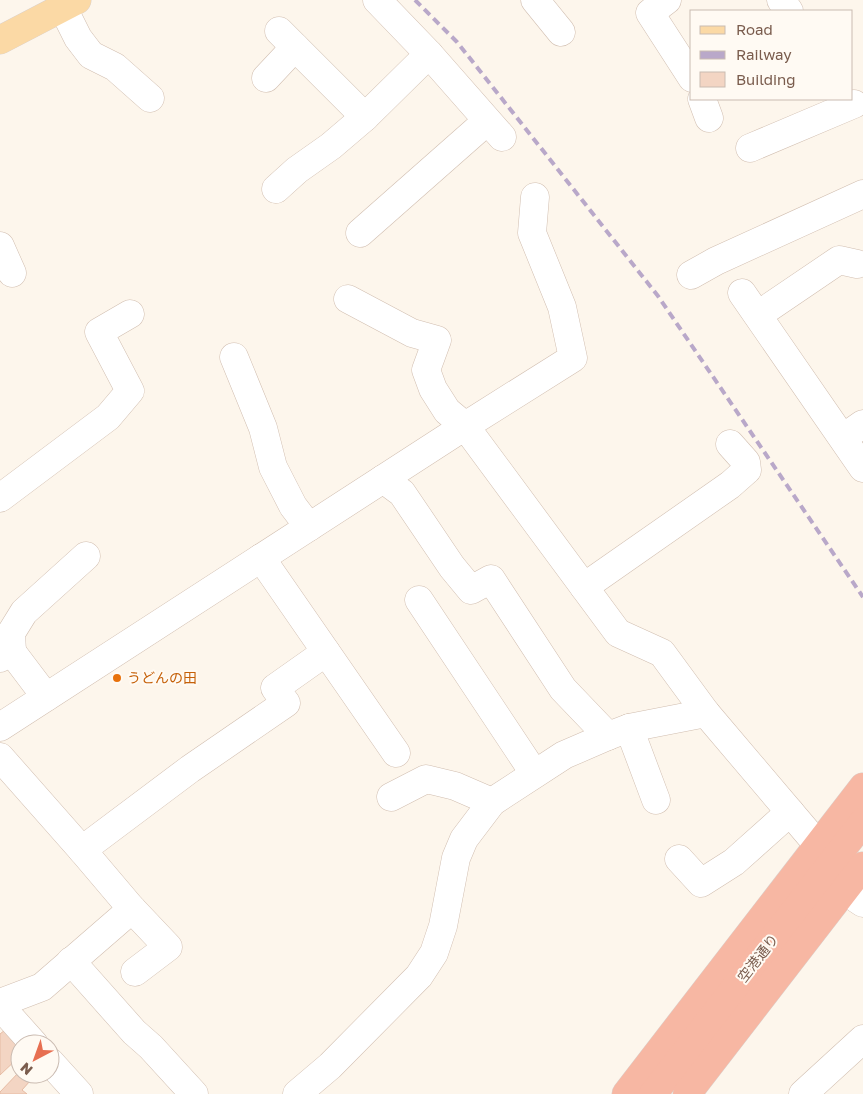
<svg xmlns="http://www.w3.org/2000/svg" width="863" height="1094" font-family="'Golos Text','Noto Sans JP',sans-serif">
<style>
.building{fill:#f3d5c3;stroke:#e6bba3}
.lines{fill:none;stroke-linecap:round;stroke-linejoin:round}
.minor-casing{stroke:#d1beb0;stroke-width:29}
.major-casing{stroke:#dad1cd;stroke-width:29}
.highway-casing{stroke:#dad1cd;stroke-width:29}
.minor{stroke:#fff;stroke-width:28}
.major{stroke:#fbd9a5;stroke-width:28}
.highway{stroke:#f7b7a3;stroke-width:28}
.rail{stroke:#b9a8c9;stroke-width:4;stroke-dasharray:8 5;stroke-linecap:butt}
.food-dot{fill:#e8710a;stroke:#fffaf3;stroke-width:2}
.labels{text-anchor:middle;stroke-width:4;stroke-linejoin:round;paint-order:stroke}
.food-label{font-size:14px;fill:#c56008;stroke:#fffaf3;text-anchor:start}
.street-label{font-size:14px;fill:#7a5c4d;stroke:#fffaf3}
</style>
<rect width="100%" height="100%" fill="#fdf6ec"/>
<g class="building">
<path d="M5,1030L20,1046V1056L0,1075V1034Z"/>
<path d="M20,1071V1074H23L30,1081L22,1090L27,1094H0V1092Z"/>
</g>
<g class="lines">
<g class="minor-casing">
<g id="minor">
<path d="M377,0L429,54L502,137"/>
<path d="M535,0L561,32"/>
<path d="M667,0L650,13L692,78"/>
<path d="M781,0L789,11"/>
<path d="M63,8L78,38L91,55L115,67L150,98"/>
<path d="M279,31L365,117"/>
<path d="M266,78L295,47"/>
<path d="M702,99L709,118"/>
<path d="M750,148L854,104"/>
<path d="M276,189L297,170L331,146L365,117L429,54"/>
<path d="M360,233L487,121"/>
<path d="M0,246L12,273"/>
<path d="M691,275L716,261L863,194"/>
<path d="M742,293L863,468"/>
<path d="M348,299L412,333L437,340L426,370L433,389L447,411L465,426L573,358L562,307L532,233L535,197"/>
<path d="M758,315L839,260L857,264"/>
<path d="M234,357L263,428L273,467L293,506L309,527"/>
<path d="M843,438L863,424"/>
<path d="M383,479L402,493L452,567L471,590L491,579L563,689L608,736"/>
<path d="M0,498L108,417L130,391L99,332L130,314"/>
<path d="M261,558L396,753"/>
<path d="M584,587L730,485L747,470L746,462L730,444"/>
<path d="M419,600L534,773"/>
<path d="M12,652L46,697"/>
<path d="M0,658L12,652L11,633L24,612L86,556"/>
<path d="M0,727L465,426L618,633L662,653L706,713L818,845"/>
<path d="M629,728L656,800"/>
<path d="M0,757L82,850L132,909L168,947L135,972"/>
<path d="M391,797L426,779L455,786L492,802"/>
<path d="M82,850L190,769L286,703L275,688L326,652"/>
<path d="M679,859L701,883L734,862L790,812"/>
<path d="M857,899L863,903"/>
<path d="M71,961L134,1032L151,1047L194,1094"/>
<path d="M0,1003L42,987L132,909"/>
<path d="M0,1006L34,1044"/>
<path d="M50,1062L79,1094"/>
<path d="M297,1094L330,1066L419,976L434,953L443,926L456,858L464,839L492,802L564,755L608,736L629,728L706,713"/>
<path d="M803,1094L863,1039"/>
</g>
</g>
<g class="major-casing">
<path id="major" d="M0,40L77,0"/>
</g>
<g class="highway-casing">
<g id="highway">
<path d="M626,1094L863,787"/>
<path d="M653,1094L863,822"/>
<path d="M687,1094L863,866"/>
</g>
</g>
<use href="#minor" class="minor"/>
<use href="#major" class="major"/>
<use href="#highway" class="highway"/>
<path class="rail" d="M415,0L457,42L658,296L863,597"/>
</g>
<circle class="food-dot" cx="117" cy="678" r="5"/>
<g class="labels">
<g class="food-label">
<text x="127" y="683">うどんの田</text>
</g>
<g class="street-label">
<text transform="translate(758 958) rotate(-52)" y="5">空港通り</text>
</g>
</g>
<rect x="690" y="10" width="162" height="90" fill="#fffaf3" stroke="#cabbb1"/>
<rect x="700" y="26" width="25" height="8" fill="#fbd9a5" stroke="#cabbb1"/>
<text x="736" y="35" font-size="15" fill="#7a5c4d">Road</text>
<rect x="700" y="51" width="25" height="8" fill="#b9a8c9" stroke="#cabbb1"/>
<text x="736" y="60" font-size="15" fill="#7a5c4d">Railway</text>
<rect x="700" y="72" width="25" height="15" fill="#f3d5c3" stroke="#cabbb1"/>
<text x="736" y="85" font-size="15" fill="#7a5c4d">Building</text>
<g transform="translate(35 1059) rotate(221)"><circle r="24" fill="#fffaf3" stroke="#cabbb1"/>
<path d="M0-4L9 19L0 12L-9 19Z" fill="#e76f51"/>
<text y="-8" font-size="14" font-weight="bold" text-anchor="middle" fill="#7a5c4d">N</text>
</g>
</svg>
